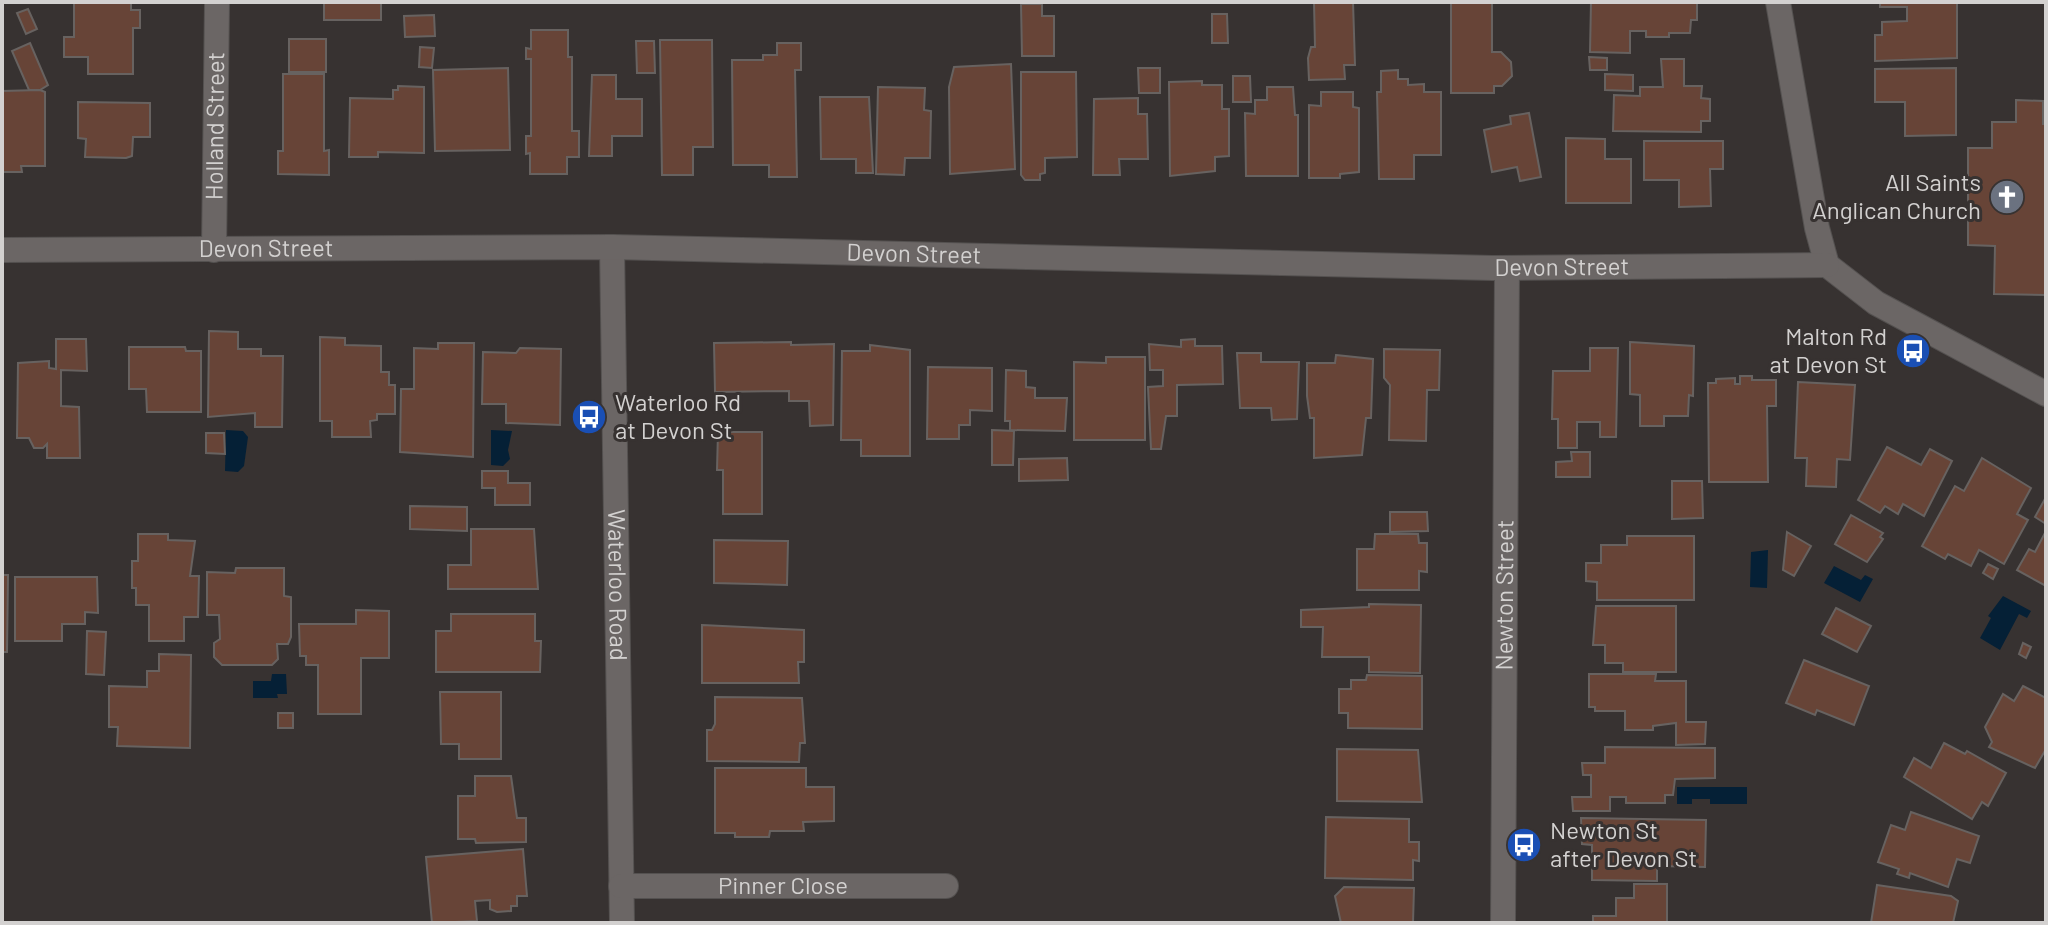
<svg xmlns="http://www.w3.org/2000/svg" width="2048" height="925" font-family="Barlow,sans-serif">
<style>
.water{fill:#052036}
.building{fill:#674437;stroke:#676260;stroke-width:2}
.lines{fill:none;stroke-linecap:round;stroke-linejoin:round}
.minor-casing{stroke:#545150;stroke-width:26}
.minor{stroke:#6b6665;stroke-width:24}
.labels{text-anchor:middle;stroke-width:6;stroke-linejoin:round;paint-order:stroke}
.street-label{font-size:24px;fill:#d3d1d0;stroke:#373231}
.poi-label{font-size:24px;fill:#d3d1d0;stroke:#373231;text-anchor:end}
</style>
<rect width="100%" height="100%" fill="#373231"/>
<g class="water">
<path d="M226,430L243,431L248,437L244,466L238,472L225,471Z"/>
<path d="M491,430L512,431L508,450L510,459L503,466L491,465Z"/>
<path d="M1768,550L1767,588L1750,587L1751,552Z"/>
<path d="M1834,566L1861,580L1865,575L1873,579L1860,602L1824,583Z"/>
<path d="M2003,596L2031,611L2027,618L2019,614L2000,650L1980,638L1991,618L1988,616Z"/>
<path d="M272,674H286L287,694H277L278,698H253V681H271Z"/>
<path d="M1677,787H1747V804H1710V799H1692V804H1677Z"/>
</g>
<g class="building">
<path d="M74,2H131V10H140V28H133V74H88V57H64V37H74Z"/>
<rect x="324" y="2" width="57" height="18"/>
<path d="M1314,2H1353L1355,65H1344L1345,79L1309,80L1308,58L1311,47H1315Z"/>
<path d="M1451,2H1492V52H1501L1511,62L1512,76L1502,86H1494V93H1451Z"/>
<path d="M1591,2H1697V20H1691L1690,33H1669V37H1646V31H1630V53L1590,52Z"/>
<path d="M1880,2H1957V58L1875,61V35H1882V22L1907,21V7H1880Z"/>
<path d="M1021,4H1042V16H1054V56H1022Z"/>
<path d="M28,9L37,29L26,34L17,13Z"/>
<path d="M1212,14H1227L1228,43H1212Z"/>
<path d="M434,15L435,36L405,37L404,16Z"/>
<path d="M531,30H568V57H572V131H579V157H567V174H530V153L526,154V136H531V59H526V48L531,49Z"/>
<rect x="289" y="39" width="37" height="33"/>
<path d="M660,40H712L713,147H693V175H662Z"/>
<path d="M636,41H654L655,73H637Z"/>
<path d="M30,43L48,85L40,90H29L12,51Z"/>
<path d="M777,43H801V70H795L797,177H769V165H733L732,60H763V55H777Z"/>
<path d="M420,47L434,48L432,68L419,67Z"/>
<path d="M1589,57L1607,58V70H1590Z"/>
<path d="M1661,59H1684V86H1702L1701,98L1710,99V121H1701V132L1613,131L1614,95L1640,96V87H1663Z"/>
<path d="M1011,64L1015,169L950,174L949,87L954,67Z"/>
<path d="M508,68L510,150L435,151L433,70Z"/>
<path d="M1138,68H1160V93H1139Z"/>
<path d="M1956,68V135L1905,136V102H1875V69Z"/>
<path d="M1398,70V79H1408V85L1424,84V92H1441V155H1414V179H1379L1377,92H1381V71Z"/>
<path d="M1021,72H1076L1077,157L1045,158V173L1040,174V180H1025L1021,175Z"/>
<path d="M283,74H324V151L329,150V175L278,174V151H283Z"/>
<path d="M1605,74L1633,75V91L1605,90Z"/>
<path d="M592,75H616V99H642V136H612V156H589Z"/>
<path d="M1233,76H1250L1251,102H1233Z"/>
<path d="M1202,81V85H1222V109H1229V156L1215,157V171L1170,176L1169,82Z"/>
<path d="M398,86L424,87V153L378,152V157H349L350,98L393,99V90H398Z"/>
<path d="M878,87L925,88L924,110L931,111L930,158H905L904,175L876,174Z"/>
<path d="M1267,87H1293L1295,115H1298V176H1246L1245,113L1255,114V100H1267Z"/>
<path d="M40,90L45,92V166H21L22,172H2V91Z"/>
<path d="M1321,92H1353V107L1359,108V172L1340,174V178H1309V105L1321,106Z"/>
<path d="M820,97H869L873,173H856V159H821Z"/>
<path d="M1138,98V114H1147L1148,159H1119L1120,175H1093L1094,99Z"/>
<path d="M2016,100L2043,101V124H2046V295L1994,294L1995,246L1968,245V148H1992V122H2016Z"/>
<path d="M78,102L150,103V137H133L132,156L126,158L85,157L86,139L78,138Z"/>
<path d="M1529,113L1541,177L1520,181L1517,167L1492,172L1484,130L1511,124L1510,116Z"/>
<path d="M1566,138L1605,139V159H1631V203H1566Z"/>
<path d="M1644,141H1723V169H1710L1711,206L1679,207V180H1644Z"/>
<path d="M209,331L238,332V349H261V356H283L282,427H255V413L208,417Z"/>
<path d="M320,337L345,338V345L381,346V372H389V385H395V414H377V420L370,421L371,437H332V421H320Z"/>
<path d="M56,339H86L87,371L61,370V406L79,407L80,458H47V444L43,448H34L29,438H17L18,363L49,361V368L56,369Z"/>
<path d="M1195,339V346H1222L1223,384L1177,385V416H1166L1161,449H1151L1148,387L1163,386V370H1150L1149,344L1181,347V340Z"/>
<path d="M791,342V345L834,344L833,425L810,426L809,401H789V391L715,392L714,343Z"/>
<path d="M1630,342L1694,346L1693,396L1689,395L1688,416H1664V426H1640V395L1630,394Z"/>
<path d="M438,343H474L473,457L400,452L401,389H414V348L438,349Z"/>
<path d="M870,345L910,350V456H861V440H841L842,351H870Z"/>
<path d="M129,347H185L186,351H201V412H147L146,389H129Z"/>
<path d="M520,348L561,349L560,425L506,423V404H482L483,352L516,353Z"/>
<path d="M1590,348H1618L1616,437H1600V422H1577V448H1558V419H1552L1553,371H1590Z"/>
<path d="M1384,349L1440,350L1439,390H1427L1426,441L1389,440L1390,385L1384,378Z"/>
<path d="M1237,353H1261V362H1299L1297,419L1272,420L1271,408H1240Z"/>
<path d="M1336,355L1373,359L1371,418H1366L1362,455L1314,458V418H1310L1307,396V363H1335Z"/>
<path d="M1106,357H1145V440H1074V362L1106,363Z"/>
<path d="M928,367L992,368V411L970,410V425H959V439H927Z"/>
<path d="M1006,370L1026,371V387L1035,388V398H1067L1065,431L1010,430V421H1005Z"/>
<path d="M1740,376H1752V380H1776V406H1767L1768,482H1709L1708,383H1716V379L1735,378V384H1740Z"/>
<path d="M1798,382L1855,385L1850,460L1837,459L1836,487L1806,486L1807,458H1795Z"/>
<path d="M992,430L1014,431L1013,465H992Z"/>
<path d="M718,432H762V514H723V470H717Z"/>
<path d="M206,433H224L225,454L206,453Z"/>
<path d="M1887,447L1921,465L1930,449L1952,461L1924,516L1903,504L1898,514L1885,506L1880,513L1858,500Z"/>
<path d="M1571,452H1590V477H1556V462L1572,461Z"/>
<path d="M1067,458L1068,480L1019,481V459Z"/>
<path d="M1982,458L2031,488L2017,514L2028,520L2004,564L1979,550L1971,566L1948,554L1945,559L1922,546L1955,486L1964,491Z"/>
<path d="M482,471H508V483H530V505H495V488H482Z"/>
<path d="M1672,481H1702L1703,518L1672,519Z"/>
<path d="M2046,497V524L2035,517Z"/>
<path d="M410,506L467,507V531L410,529Z"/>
<path d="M1390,512H1427L1428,531L1390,532Z"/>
<path d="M1851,515L1883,533L1880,537L1883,539L1867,562L1835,544Z"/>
<path d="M471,529H534L538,589H448V565H471Z"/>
<path d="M2046,531V586L2017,570L2029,549L2035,552Z"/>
<path d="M1787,532L1811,546L1794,576L1783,570Z"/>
<path d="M138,534H168V540L195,541L190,576H199L198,617H184V641H149V605H136V588H132V561H138Z"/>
<path d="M1375,534H1418L1419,543H1427V572L1419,571V590H1357V549H1374Z"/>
<path d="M1627,536H1694V600H1597V582L1586,581V563H1601V545H1627Z"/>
<path d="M714,540L788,541L787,585L714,583Z"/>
<path d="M1988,564L1998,569L1993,579L1983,573Z"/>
<path d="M236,568H284V596L291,597V637L288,644H277L278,659L272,665H222L214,657V643L220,639L219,615H207V572L235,573Z"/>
<path d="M2,575H8L7,652H2Z"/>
<path d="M15,577H97L98,613L85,612V624H62V641H15Z"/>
<path d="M1369,604L1421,605L1420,673L1369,672V657H1322L1323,627H1301V610L1369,607Z"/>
<path d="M1596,606H1676V672H1623V663H1605V645H1593Z"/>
<path d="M1836,608L1871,626L1857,652L1822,634Z"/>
<path d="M356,610L389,611V658H361V714H318V665H306V656H300L299,624H356Z"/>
<path d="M451,614H535V641H541L540,672H436V631H451Z"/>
<path d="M702,625L804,630V662H798L799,683H702Z"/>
<path d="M87,631L106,632L104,675L86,674Z"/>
<path d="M2023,643L2031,647L2026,658L2019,654Z"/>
<path d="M159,654L191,655L190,748L117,746L118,727H109V686L147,687V671H159Z"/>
<path d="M1804,660L1869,686L1854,725L1817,710L1815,715L1786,703Z"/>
<path d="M1589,674H1656L1655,681H1686V722H1706L1705,744L1676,745V723L1653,726V730H1625V711H1595V707H1589Z"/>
<path d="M1367,675L1422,676V729L1348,728V713H1339V689H1351V680H1366Z"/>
<path d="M2023,686L2046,698V749L2035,768L1989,747L1992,742L1985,727L2003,694L2014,701Z"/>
<path d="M440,692H501V759H459V744H441Z"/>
<path d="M715,697L802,698L805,743H800L799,762L707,761V730H712L715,724Z"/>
<rect x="278" y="713" width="15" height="15"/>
<path d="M1944,743L1965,754L1967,751L2006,773L1988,806L1982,802L1972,819L1904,777L1914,758L1931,768Z"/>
<path d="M1605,747L1715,748V778L1675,779L1673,795H1665V803H1626V797H1610V811H1573L1572,797H1591V775H1583L1582,763H1605Z"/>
<path d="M1337,749L1418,750L1422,802L1337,801Z"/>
<path d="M715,768H806V787H834V821L803,822L804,831H770L769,837H735V833H715Z"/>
<path d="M475,776H511L517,818H526V842L476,843L475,839H458V796H475Z"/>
<path d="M1911,812L1979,836L1970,863L1957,859L1948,887L1910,873L1909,878L1897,874L1899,869L1878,862L1891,825L1905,830Z"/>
<path d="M1326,817L1409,819V842H1419V861L1413,860V880L1325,878Z"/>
<path d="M1581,818L1706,820L1705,867L1657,866V881L1592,880V845L1582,844Z"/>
<path d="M523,849L527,896H517V906H511V911L497,912L490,909V900L475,901L477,921L432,923L426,857Z"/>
<path d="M1634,884H1667V923H1593V916H1616V898H1634Z"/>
<path d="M1877,885L1951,896L1958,901L1953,923H1871Z"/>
<path d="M1344,887L1414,888L1413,923H1341L1335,896Z"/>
</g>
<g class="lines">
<g class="minor-casing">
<g id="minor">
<path d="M1778,2L1817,228L1827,265L1876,303L2046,394"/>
<path id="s1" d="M612,247L622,923"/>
<path id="s2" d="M2,250L612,247L1493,268L1827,265"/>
<path id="s3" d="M214,250L217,2"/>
<path id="s4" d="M621,886H946"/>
<path id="s5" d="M1503,923L1507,269"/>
</g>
</g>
<use href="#minor" class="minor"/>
</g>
<defs>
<g id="church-disc" transform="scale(1.8)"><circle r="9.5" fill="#6b7280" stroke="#373231"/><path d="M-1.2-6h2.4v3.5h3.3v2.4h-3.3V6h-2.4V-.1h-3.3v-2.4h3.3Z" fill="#fff"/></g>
<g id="bus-disc" transform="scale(1.8)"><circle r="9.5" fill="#1a4fb4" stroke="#373231"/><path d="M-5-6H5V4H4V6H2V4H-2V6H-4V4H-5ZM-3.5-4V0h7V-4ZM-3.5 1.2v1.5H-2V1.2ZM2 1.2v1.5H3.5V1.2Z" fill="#fff"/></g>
</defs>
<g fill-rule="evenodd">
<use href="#church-disc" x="2007" y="197"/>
<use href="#bus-disc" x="1913" y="351"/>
<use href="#bus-disc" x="589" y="417"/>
<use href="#bus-disc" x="1524" y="845"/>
</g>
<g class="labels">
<g class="street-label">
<text dy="8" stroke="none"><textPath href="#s3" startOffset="124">Holland Street</textPath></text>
<text dy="8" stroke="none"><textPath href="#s2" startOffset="264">Devon Street</textPath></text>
<text dy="8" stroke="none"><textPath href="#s2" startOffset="912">Devon Street</textPath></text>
<text dy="8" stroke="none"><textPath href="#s2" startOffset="1560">Devon Street</textPath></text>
<text dy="8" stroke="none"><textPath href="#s1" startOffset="338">Waterloo Road</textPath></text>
<text dy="8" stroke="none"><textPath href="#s5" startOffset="328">Newton Street</textPath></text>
<text dy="8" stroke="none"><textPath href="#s4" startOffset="162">Pinner Close</textPath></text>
</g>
<g class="poi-label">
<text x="1981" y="191">All Saints<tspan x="1981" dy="28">Anglican Church</tspan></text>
<text x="1887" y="345">Malton Rd<tspan x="1887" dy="28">at Devon St</tspan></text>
<text x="615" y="411" text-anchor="start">Waterloo Rd<tspan x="615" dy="28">at Devon St</tspan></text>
<text x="1550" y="839" text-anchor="start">Newton St<tspan x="1550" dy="28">after Devon St</tspan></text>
</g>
</g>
<rect width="2048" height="925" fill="none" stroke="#d3d1d0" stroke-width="8"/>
</svg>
